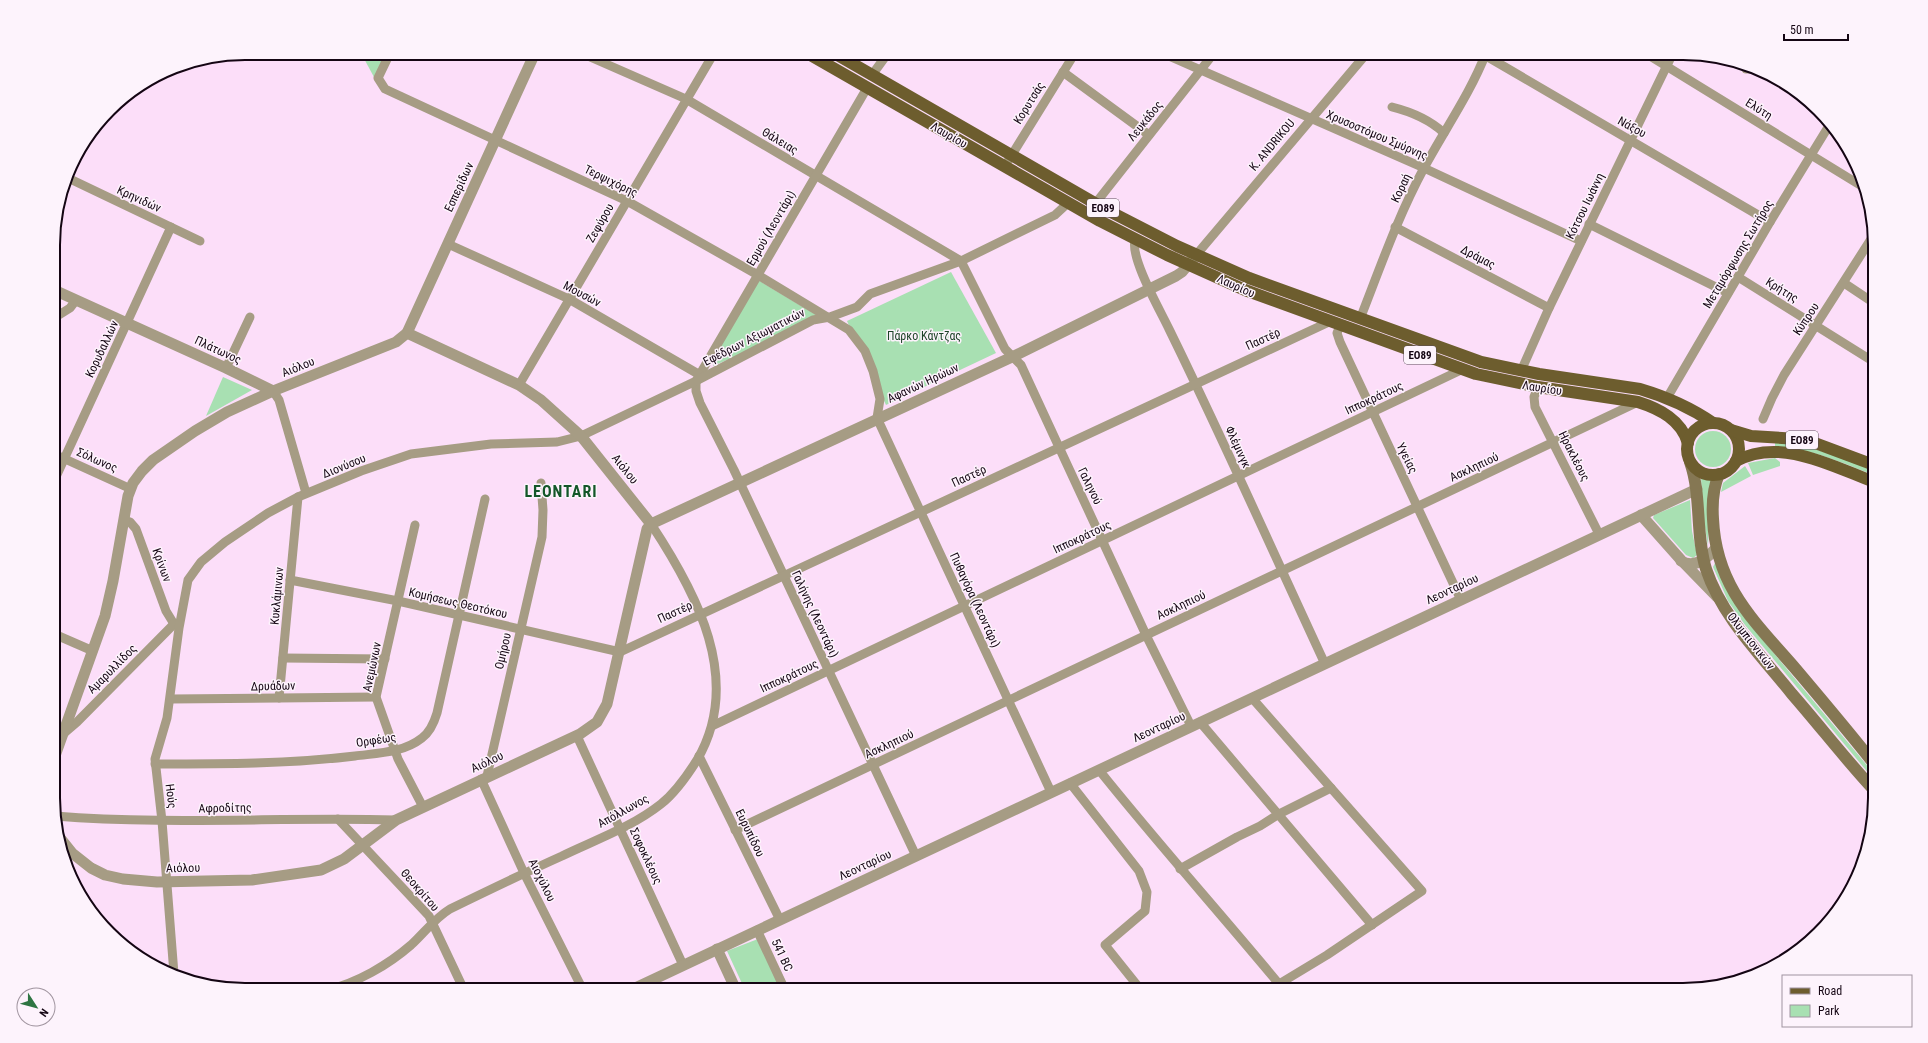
<svg xmlns="http://www.w3.org/2000/svg" width="1928" height="1043" font-family="'Roboto Condensed',sans-serif">
<style>
.green{fill:#a8e0b2}
.lines{fill:none;stroke-linecap:round;stroke-linejoin:round}
.minor{stroke:#a69c84;stroke-width:9}
.tertiary{stroke:#a69c84;stroke-width:11}
.secondary{stroke:#857753;stroke-width:12}
.primary{stroke:#6d5d2e;stroke-width:12}
.labels{text-anchor:middle;stroke-width:3;stroke-linejoin:round;paint-order:stroke}
.shield{fill:#fdf3fc;stroke:#5a4c59;stroke-width:1}
.shield-label{font-size:11px;font-weight:bold;fill:#140513}
.street-label{font-size:12px;fill:#140513;stroke:#fdf3fc}
.park-label{font-size:12px;fill:#1d4327;stroke:#fdf3fc}
.district-label{font-size:16px;font-weight:bold;letter-spacing:1px;fill:#135729;stroke:#fdf3fc}
.rim{fill:none;stroke:#140513;stroke-width:2}
</style>
<rect width="100%" height="100%" fill="#fcdef9"/>
<g class="green">
<path d="M361,53H387L375,79Z"/>
<path d="M951,272L996,353L886,405L847,321Z"/>
<path d="M758,280L823,319L713,366L723,340Z"/>
<path d="M223,377L252,390L206,416Z"/>
<circle cx="1713" cy="449" r="18"/>
<path d="M1775,442C1810,444 1842,458 1874,471V475C1841,463 1811,448 1775,447Z"/>
<path d="M1775,458L1780,462V466L1753,475L1748,463Z"/>
<path d="M1745,466L1751,476L1721,492L1723,483Z"/>
<path d="M1701,478L1711,480L1708,546L1703,515Z"/>
<path d="M1690,500L1692,531L1697,555L1693,558L1686,555L1653,518L1654,515Z"/>
<path d="M1715,563L1748,622L1875,775V781L1745,625L1728,601L1713,567Z"/>
<path d="M763,937L790,990H745L727,951Z"/>
</g>
<g class="lines">
<g class="minor">
<path d="M390,53L378,78L385,89L627,201L758,275L849,330L865,351L873,371L880,399L877,418L1051,792"/>
<path d="M581,53L686,99L961,261L1005,349L1021,365L1146,635L1191,726"/>
<path d="M1162,53L1424,168L1581,241"/>
<path d="M1481,53L1770,222"/>
<path d="M1645,53L1860,185"/>
<path d="M1746,69H1753"/>
<path d="M1063,72L1149,135"/>
<path d="M872,75L888,53"/>
<path d="M867,88L696,381V391L700,403L734,470L916,856"/>
<path d="M1392,107C1412,112 1429,119 1444,133"/>
<path d="M1008,161L1075,53"/>
<path d="M68,178L200,241"/>
<path d="M1095,204L1214,53"/>
<path d="M1589,224L1728,293"/>
<path d="M1395,227L1549,308"/>
<path d="M1135,240C1130,258 1160,310 1169,329C1223,439 1273,552 1325,664"/>
<path d="M448,244L569,299L700,375"/>
<path d="M1197,254L1367,53"/>
<path d="M1738,277L1874,362"/>
<path d="M1844,283L1874,303"/>
<path d="M54,318L70,308L76,300"/>
<path d="M1360,319C1380,268 1398,216 1424,168C1445,129 1470,94 1486,53"/>
<path d="M1340,326L1337,333L1340,342L1461,600"/>
<path d="M226,368L250,317"/>
<path d="M1521,371L1549,308L1673,53"/>
<path d="M519,385L714,53"/>
<path d="M1538,387L1534,397L1535,407L1599,534"/>
<path d="M273,391L279,400L306,493"/>
<path d="M1667,398L1770,222L1830,124"/>
<path d="M1763,419L1772,398L1784,375L1873,236"/>
<path d="M54,454L131,489"/>
<path d="M54,481L171,227"/>
<path d="M124,520L130,522L136,529L166,611L174,624"/>
<path d="M415,525L376,697L398,759L423,807"/>
<path d="M290,580L398,601L620,652L1329,322"/>
<path d="M54,634L93,651"/>
<path d="M283,658L385,659"/>
<path d="M279,698L298,497"/>
<path d="M171,699L376,697"/>
<path d="M1200,722L1372,925"/>
<path d="M712,726L1461,370"/>
<path d="M63,734L77,722L174,624H179"/>
<path d="M577,736L683,965"/>
<path d="M699,756L780,920"/>
<path d="M155,764C223,764 288,764 355,756C378,753 403,753 422,738C430,732 434,723 437,713L485,499"/>
<path d="M1099,770C1159,845 1223,916 1284,990"/>
<path d="M487,776L542,537L543,510L541,483"/>
<path d="M481,779L524,873L583,990"/>
<path d="M1070,783L1139,871L1147,892L1145,911L1105,945L1141,990"/>
<path d="M55,816C168,825 282,817 396,820"/>
<path d="M338,819L429,916L464,990"/>
<path d="M735,830L1638,402"/>
<path d="M1180,869L1237,837L1260,826L1279,814L1331,788L1252,698"/>
<path d="M757,930L785,990"/>
<path d="M174,974L162,821L155,759L167,718L179,628L188,580L201,562L225,542L268,513L298,497L361,471L411,454L491,444L557,442L581,436L696,381L813,320L830,317L857,307L870,294L961,261L1055,215L1068,203"/>
<path d="M1279,984L1327,955L1422,891L1331,788"/>
<path d="M327,990C357,983 388,965 411,945C424,933 435,918 450,909C487,891 524,873 562,856C595,840 632,827 661,804C676,792 687,776 697,760C744,680 696,592 651,524"/>
</g>
<g class="tertiary">
<path d="M54,290L226,368L273,391"/>
<path d="M407,333L519,385L541,400L581,436L651,524"/>
<path d="M1870,464L1874,454"/>
<path d="M1641,515L1681,560L1717,597"/>
<path d="M1681,561C1695,569 1707,559 1716,548"/>
<path d="M55,756L105,616L113,581L128,496L133,483L142,471L153,460L195,431L227,412L273,391L396,342L407,333L535,53"/>
<path d="M60,838L72,853L91,868L105,875L123,879L157,882L252,880L321,870L344,859L396,820L580,734L597,722L607,704L647,529L651,524L1012,357L1176,276L1182,272L1193,259"/>
<path d="M717,949L736,990"/>
<path d="M631,990L1697,489"/>
</g>
<g class="secondary">
<path d="M1690,462C1702,496 1695,534 1706,569C1722,617 1761,655 1792,694C1820,726 1846,760 1875,791"/>
<path d="M1719,474C1713,488 1712,504 1713,519C1716,586 1753,620 1794,667C1821,699 1849,732 1875,765"/>
</g>
<g class="primary">
<path d="M807,53L1100,221L1167,255L1245,290L1476,374L1538,387L1638,402C1660,409 1681,420 1688,443"/>
<path d="M834,53L1105,209L1177,246L1249,278L1481,362L1539,374L1640,389C1667,397 1690,407 1713,423"/>
<circle cx="1713" cy="449" r="26"/>
<path d="M1731,430L1751,436L1798,439L1815,443L1874,465"/>
<path d="M1736,461C1780,437 1832,466 1874,482"/>
</g>
</g>
<g class="labels">
<g class="shield">
<rect x="1087" y="199" width="32" height="18" rx="3"/>
<rect x="1404" y="346" width="32" height="18" rx="3"/>
<rect x="1786" y="431" width="32" height="18" rx="3"/>
</g>
<g class="shield-label">
<text x="1103" y="212">ΕΟ89</text>
<text x="1420" y="359">ΕΟ89</text>
<text x="1802" y="444">ΕΟ89</text>
</g>
<g class="street-label">
<text transform="translate(1029 103) rotate(-58)" y="4">Κορυτσάς</text>
<text transform="translate(1759 109) rotate(32)" y="4">Ελύτη</text>
<text transform="translate(1145 121) rotate(-51)" y="4">Λευκάδος</text>
<text transform="translate(1632 127) rotate(29)" y="4">Νάξου</text>
<text transform="translate(949 135) rotate(30)" y="4">Λαυρίου</text>
<text transform="translate(1377 135) rotate(23)" y="4">Χρυσοστόμου Σμύρνης</text>
<text transform="translate(780 141) rotate(31)" y="4">Θάλειας</text>
<text transform="translate(1272 145) rotate(-50)" y="4">K. ANDRIKOU</text>
<text transform="translate(611 181) rotate(26)" y="4">Τερψιχόρης</text>
<text transform="translate(459 187) rotate(-65)" y="4">Εσπερίδων</text>
<text transform="translate(1401 188) rotate(-64)" y="4">Κοραή</text>
<text transform="translate(139 199) rotate(25)" y="4">Kρηνιδών</text>
<text transform="translate(1585 206) rotate(-64)" y="4">Κότσου Ιωάννη</text>
<text transform="translate(600 223) rotate(-60)" y="4">Ζεφύρου</text>
<text transform="translate(771 228) rotate(-60)" y="4">Ερμού (Λεοντάρι)</text>
<text transform="translate(1738 254) rotate(-59)" y="4">Μεταμόρφωσης Σωτήρος</text>
<text transform="translate(1478 257) rotate(28)" y="4">Δράμας</text>
<text transform="translate(1236 286) rotate(24)" y="4">Λαυρίου</text>
<text transform="translate(1782 290) rotate(32)" y="4">Κρήτης</text>
<text transform="translate(582 294) rotate(28)" y="4">Μουσών</text>
<text transform="translate(1806 319) rotate(-56)" y="4">Κύπρου</text>
<text transform="translate(754 337) rotate(-27)" y="4">Εφέδρων Αξιωματικών</text>
<text transform="translate(1263 339) rotate(-25)" y="4">Παστέρ</text>
<text transform="translate(102 349) rotate(-65)" y="4">Κορυδαλλών</text>
<text transform="translate(218 350) rotate(25)" y="4">Πλάτωνος</text>
<text transform="translate(298 367) rotate(-22)" y="4">Αιόλου</text>
<text transform="translate(923 383) rotate(-25)" y="4">Αφανών Ηρώων</text>
<text transform="translate(1542 388) rotate(9)" y="4">Λαυρίου</text>
<text transform="translate(1374 398) rotate(-25)" y="4">Ιπποκράτους</text>
<text transform="translate(1238 447) rotate(65)" y="4">Φλέμινγκ</text>
<text transform="translate(1574 456) rotate(63)" y="4">Ηρακλέους</text>
<text transform="translate(1407 458) rotate(64)" y="4">Υγείας</text>
<text transform="translate(97 460) rotate(24)" y="4">Σόλωνος</text>
<text transform="translate(344 466) rotate(-22)" y="4">Διονύσου</text>
<text transform="translate(1474 467) rotate(-25)" y="4">Ασκληπιού</text>
<text transform="translate(625 469) rotate(51)" y="4">Αιόλου</text>
<text transform="translate(969 476) rotate(-25)" y="4">Παστέρ</text>
<text transform="translate(1090 486) rotate(64)" y="4">Γαληνού</text>
<text transform="translate(1082 537) rotate(-25)" y="4">Ιπποκράτους</text>
<text transform="translate(162 565) rotate(70)" y="4">Κρίνων</text>
<text transform="translate(1452 589) rotate(-25)" y="4">Λεονταρίου</text>
<text transform="translate(277 596) rotate(-85)" y="4">Κυκλάμινων</text>
<text transform="translate(975 600) rotate(65)" y="4">Πυθαγόρα (Λεοντάρι)</text>
<text transform="translate(458 603) rotate(13)" y="4">Κομήσεως Θεοτόκου</text>
<text transform="translate(1181 605) rotate(-25)" y="4">Ασκληπιού</text>
<text transform="translate(675 612) rotate(-25)" y="4">Παστέρ</text>
<text transform="translate(815 614) rotate(65)" y="4">Γαλήνης (Λεοντάρι)</text>
<text transform="translate(1751 641) rotate(52)" y="4">Ολυμπιονικών</text>
<text transform="translate(503 651) rotate(-77)" y="4">Ομήρου</text>
<text transform="translate(372 667) rotate(-78)" y="4">Ανεμώνων</text>
<text transform="translate(112 669) rotate(-45)" y="4">Αμαρυλλίδος</text>
<text transform="translate(789 676) rotate(-25)" y="4">Ιπποκράτους</text>
<text transform="translate(273 686) rotate(-1)" y="4">Δρυάδων</text>
<text transform="translate(1159 727) rotate(-25)" y="4">Λεονταρίου</text>
<text transform="translate(376 740) rotate(-9)" y="4">Ορφέως</text>
<text transform="translate(889 744) rotate(-25)" y="4">Ασκληπιού</text>
<text transform="translate(487 762) rotate(-25)" y="4">Αιόλου</text>
<text transform="translate(171 796) rotate(83)" y="4">Ηούς</text>
<text transform="translate(225 808) rotate(-1)" y="4">Αφροδίτης</text>
<text transform="translate(623 811) rotate(-29)" y="4">Απόλλωνος</text>
<text transform="translate(750 833) rotate(64)" y="4">Ευρυπίδου</text>
<text transform="translate(646 856) rotate(65)" y="4">Σοφοκλέους</text>
<text transform="translate(865 865) rotate(-25)" y="4">Λεονταρίου</text>
<text transform="translate(183 868) rotate(-1)" y="4">Αιόλου</text>
<text transform="translate(542 880) rotate(64)" y="4">Αιοχύλου</text>
<text transform="translate(420 890) rotate(49)" y="4">Θεοκρίτου</text>
<text transform="translate(782 955) rotate(65)" y="4">541 BC</text>
</g>
<g class="park-label">
<text x="924" y="340">Πάρκο Κάντζας</text>
</g>
<g class="district-label">
<text x="561" y="497">LEONTARI</text>
</g>
</g>
<path d="M0 0H1928V1043H0ZM245 60H1683A185 185 0 0 1 1868 245V798A185 185 0 0 1 1683 983H245A185 185 0 0 1 60 798V245A185 185 0 0 1 245 60Z" fill="#fdf3fc" fill-rule="evenodd"/>
<path class="rim" d="M245 60H1683A185 185 0 0 1 1868 245V798A185 185 0 0 1 1683 983H245A185 185 0 0 1 60 798V245A185 185 0 0 1 245 60Z"/>
<rect x="1782" y="975" width="130" height="52" fill="#fdf3fc" stroke="#a0949f"/>
<rect x="1790" y="988" width="20" height="6" fill="#6d5d2e" stroke="#a0949f"/>
<text x="1818" y="995" font-size="12" fill="#140513">Road</text>
<rect x="1790" y="1005" width="20" height="12" fill="#a8e0b2" stroke="#a0949f"/>
<text x="1818" y="1015" font-size="12" fill="#140513">Park</text>
<g transform="translate(36 1007) rotate(126)"><circle r="19" fill="#fdf3fc" stroke="#a0949f"/>
<path d="M0-3L7 15L0 10L-7 15Z" fill="#2e7542"/>
<text y="-6" font-size="11" font-weight="bold" text-anchor="middle" fill="#140513">N</text>
</g>
<path d="M1784 34v6h64v-6" fill="none" stroke="#140513" stroke-width="2"/>
<text x="1790" y="34" font-size="12" fill="#140513" stroke="#fdf3fc" stroke-width="3" paint-order="stroke">50 m</text>
</svg>
